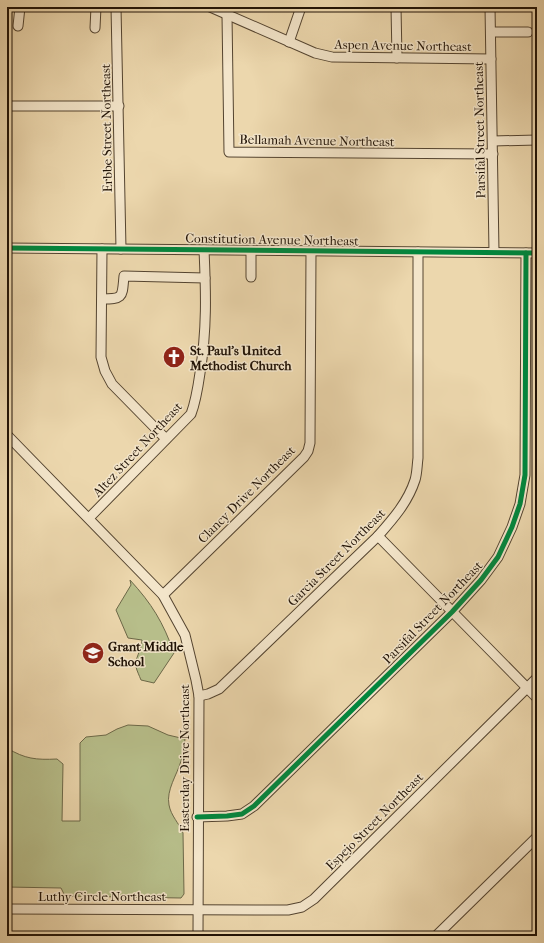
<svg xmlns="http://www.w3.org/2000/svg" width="544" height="943" font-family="'IM FELL French Canon',serif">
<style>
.green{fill:#b7be8a;stroke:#6c6848}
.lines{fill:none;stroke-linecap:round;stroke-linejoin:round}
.minor-casing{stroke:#544430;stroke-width:11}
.minor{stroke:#f3e5ca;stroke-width:9}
.cycleway-casing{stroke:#f3e5ca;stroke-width:8}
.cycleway{stroke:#00873e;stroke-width:5}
.labels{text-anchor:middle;stroke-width:3;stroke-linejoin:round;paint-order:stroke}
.street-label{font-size:13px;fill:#211306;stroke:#f3e5ca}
.poi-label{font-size:13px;font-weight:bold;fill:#211306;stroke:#f3e5ca;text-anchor:start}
</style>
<rect width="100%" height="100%" fill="#ecd7ad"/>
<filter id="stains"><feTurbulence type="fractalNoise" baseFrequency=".005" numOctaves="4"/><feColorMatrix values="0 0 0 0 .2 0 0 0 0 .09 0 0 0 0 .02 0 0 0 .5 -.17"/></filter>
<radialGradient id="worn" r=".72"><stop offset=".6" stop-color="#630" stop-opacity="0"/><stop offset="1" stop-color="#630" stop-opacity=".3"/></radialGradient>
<g class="green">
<path d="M130,580C152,604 163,622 174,653L154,683L141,680C139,675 137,671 136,667C134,659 142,650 142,640L128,638L116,610L131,585Z"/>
<path d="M128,725L148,726L168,735L185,739C184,747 184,753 181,761C177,775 166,790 169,805C171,816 179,823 183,833L184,894L181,898L65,896L61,888L7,887V748C25,759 36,760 57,759L63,764L62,821H80V743L86,737L106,735L117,729Z"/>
</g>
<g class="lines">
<g class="minor-casing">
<g id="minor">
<path d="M116,7L121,249"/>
<path d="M210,7L315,53L332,57L491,59"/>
<path d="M396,7L397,58"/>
<path d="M490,7L494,252"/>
<path d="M227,15L229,152L493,154"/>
<path d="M18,26L20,7"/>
<path d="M95,28L96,7"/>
<path d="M491,32H528"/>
<path d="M289,42L301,7"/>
<path d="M7,106H119"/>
<path d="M493,141L537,140"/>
<path d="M7,248L537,253"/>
<path d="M102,249L101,357L105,371L112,384L166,439"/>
<path d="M251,250V277"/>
<path d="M102,299C124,299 122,297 124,276L205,278"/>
<path d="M7,435L163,595L185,635L196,680L199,696L198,936"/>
<path d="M89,518L191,414C196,401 198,387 200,373C207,329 206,293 204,250"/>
<path d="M378,536L537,698"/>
<path d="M163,595L304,457L308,451L310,443L311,251"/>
<path d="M199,696L208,694L219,689L378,536C393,519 408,502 415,480C417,474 417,466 418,458V252"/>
<path d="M197,817L227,816L242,814L254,806L452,612L481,580L498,557L512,527L520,504L525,475L526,253"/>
<path d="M7,909L288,910L302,907L314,899L537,678"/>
<path d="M436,936L537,837"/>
</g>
</g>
<use href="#minor" class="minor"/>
<g class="cycleway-casing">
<g id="cycleway">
<path d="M7,248L537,253"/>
<path d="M197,817L227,816L242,814L254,806L452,612L481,580L498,557L512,527L520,504L525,475L526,253"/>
</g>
</g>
<use href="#cycleway" class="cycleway"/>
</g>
<defs>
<g id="church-disc" transform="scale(1.15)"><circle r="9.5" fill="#8f2418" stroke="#f3e5ca"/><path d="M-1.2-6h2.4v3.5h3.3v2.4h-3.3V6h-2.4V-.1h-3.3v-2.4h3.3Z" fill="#fff"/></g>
<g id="school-disc" transform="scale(1.15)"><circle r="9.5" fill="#8f2418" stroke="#f3e5ca"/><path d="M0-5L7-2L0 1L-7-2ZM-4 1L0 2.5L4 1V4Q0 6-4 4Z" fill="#fff"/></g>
</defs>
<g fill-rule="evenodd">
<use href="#church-disc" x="174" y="357"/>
<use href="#school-disc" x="93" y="653"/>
</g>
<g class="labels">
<g class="street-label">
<text transform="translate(403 45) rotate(1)" y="5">Aspen Avenue Northeast</text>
<text transform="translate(106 128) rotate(-91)" y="5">Erbbe Street Northeast</text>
<text transform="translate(479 130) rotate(-91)" y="5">Parsifal Street Northeast</text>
<text transform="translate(317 140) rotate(1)" y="5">Bellamah Avenue Northeast</text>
<text transform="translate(272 239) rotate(1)" y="5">Constitution Avenue Northeast</text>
<text transform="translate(137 449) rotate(-47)" y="5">Altez Street Northeast</text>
<text transform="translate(246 494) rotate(-45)" y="5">Clancy Drive Northeast</text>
<text transform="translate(336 557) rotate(-45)" y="5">Garcia Street Northeast</text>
<text transform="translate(432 612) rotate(-46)" y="5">Parsifal Street Northeast</text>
<text transform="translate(184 758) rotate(-90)" y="5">Easterday Drive Northeast</text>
<text transform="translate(374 821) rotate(-45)" y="5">Espejo Street Northeast</text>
<text x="102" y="901">Luthy Circle Northeast</text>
</g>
<g class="poi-label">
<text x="190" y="355">St. Paul's United<tspan x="190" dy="15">Methodist Church</tspan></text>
<text x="108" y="651">Grant Middle<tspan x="108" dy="15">School</tspan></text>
</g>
</g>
<rect width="544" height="943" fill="none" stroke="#ecd7ad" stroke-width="24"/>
<rect x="8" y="8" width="528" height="927" fill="none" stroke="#211306" stroke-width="2"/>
<rect x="12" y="12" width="520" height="919" fill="none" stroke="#211306"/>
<rect width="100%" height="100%" filter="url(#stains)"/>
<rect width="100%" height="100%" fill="url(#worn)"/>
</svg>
